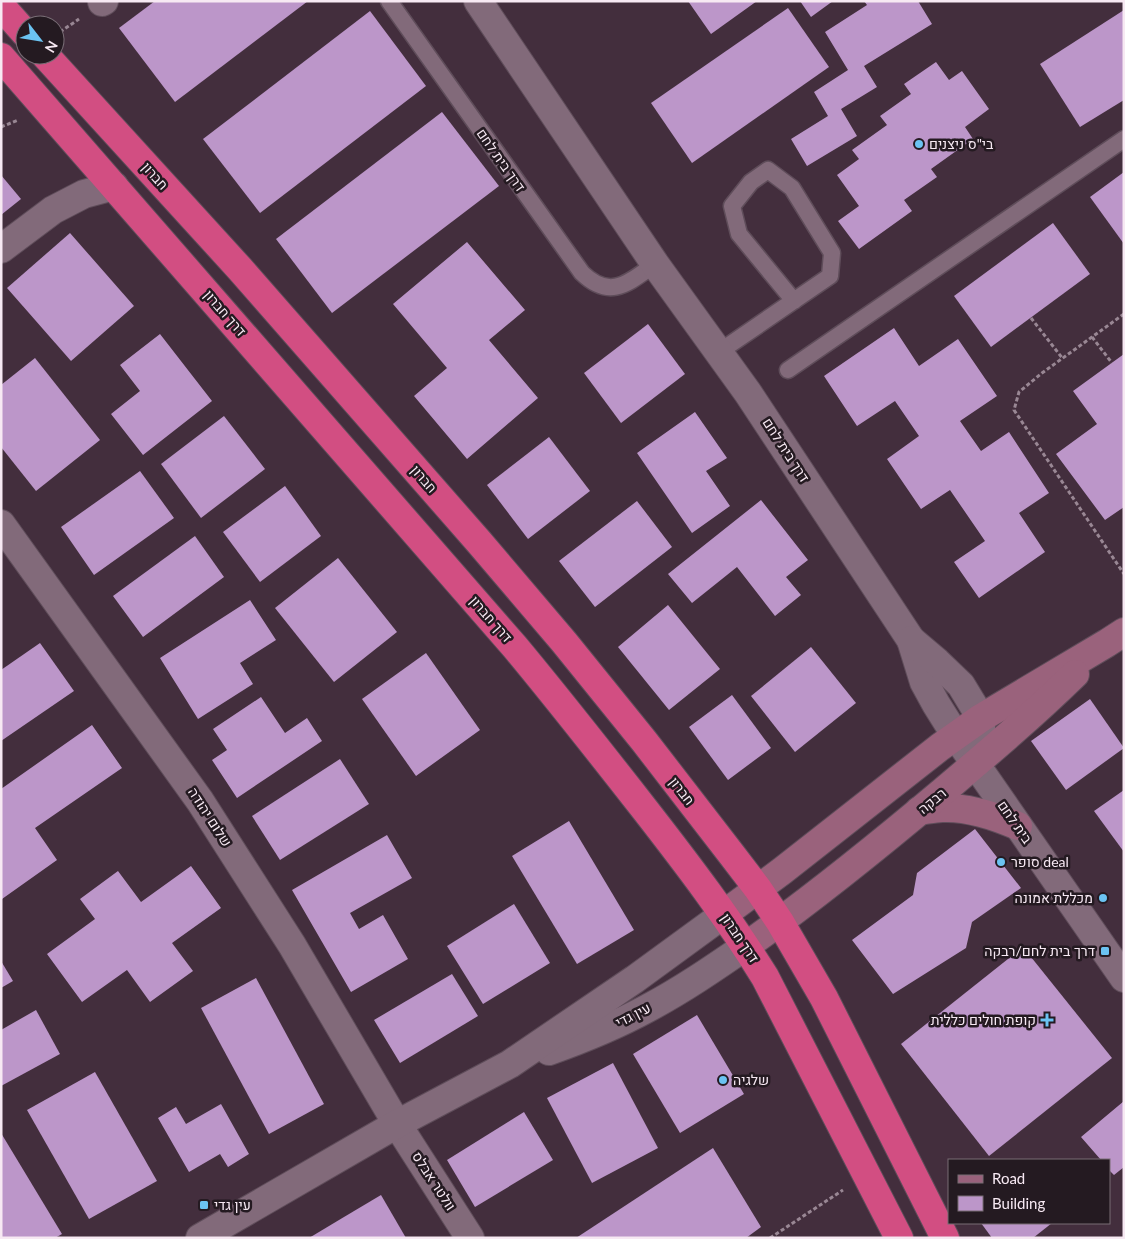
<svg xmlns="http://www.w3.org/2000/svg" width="1125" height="1239" font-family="Lato,Heebo,sans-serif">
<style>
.building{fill:#bc96c9}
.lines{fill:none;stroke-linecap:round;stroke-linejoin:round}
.lane-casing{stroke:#5f4d5a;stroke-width:19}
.street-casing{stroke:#5f4d5a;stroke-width:30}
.secondary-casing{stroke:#5f4d5a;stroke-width:30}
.highway-casing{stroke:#5f4d5a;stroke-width:30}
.path{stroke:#998794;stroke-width:3;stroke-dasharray:4 2.5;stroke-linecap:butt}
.lane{stroke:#826a7a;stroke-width:16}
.street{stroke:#826a7a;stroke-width:28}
.secondary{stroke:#9a627c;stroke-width:28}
.highway{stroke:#d24e82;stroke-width:28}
.poi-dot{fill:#6bc3f2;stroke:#241a21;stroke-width:2}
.labels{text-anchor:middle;stroke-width:5;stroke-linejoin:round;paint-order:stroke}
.poi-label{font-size:14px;fill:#f7e9f3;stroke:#241a21;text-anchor:start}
.street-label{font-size:14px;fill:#f7e9f3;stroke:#241a21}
</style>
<rect width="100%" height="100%" fill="#432e3d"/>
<g class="building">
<path d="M155,1H308L175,102L119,28Z"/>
<path d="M688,1H757L711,34Z"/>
<path d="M800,1H833L811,17Z"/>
<path d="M864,1H918L932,24L864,66L877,87L841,109L857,136L807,166L791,139L828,116L814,92L848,70L825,32L867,5Z"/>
<path d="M788,8L829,67L692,163L651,103Z"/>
<path d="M1124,10V100L1080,127L1040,64Z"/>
<path d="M370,11L426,86L260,213L203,139Z"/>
<path d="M936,62L949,80L962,71L989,109L965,127L973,139L931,169L937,177L904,200L912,211L859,249L838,221L859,206L837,175L859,159L852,150L887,125L880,116L911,94L904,84Z"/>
<path d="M442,112L499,186L332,313L276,239Z"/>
<path d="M1124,172V244L1090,197Z"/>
<path d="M1,175L21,199L1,215Z"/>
<path d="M1053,223L1090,274L991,347L954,296Z"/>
<path d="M70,233L134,306L71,361L7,288Z"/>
<path d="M467,242L525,310L489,340L538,398L467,459L414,396L447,368L393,304Z"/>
<path d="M648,324L685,374L621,423L584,373Z"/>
<path d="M894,328L919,366L958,339L997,396L960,421L981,451L1009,432L1049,493L1019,513L1045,552L979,598L954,562L985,541L950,490L921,509L887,459L919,436L895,401L857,426L824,376Z"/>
<path d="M160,334L212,401L143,455L111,414L140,391L120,365Z"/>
<path d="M1124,354V507L1105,520L1056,454L1097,424L1073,391Z"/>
<path d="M35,358L100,440L36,491L1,447V385Z"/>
<path d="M695,412L727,458L706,471L730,506L692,533L637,453Z"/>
<path d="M224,416L265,469L201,518L161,464Z"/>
<path d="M549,437L590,491L528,539L487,485Z"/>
<path d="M140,471L174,518L94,575L61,527Z"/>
<path d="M285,486L321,536L260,582L223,532Z"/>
<path d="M761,500L808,560L786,577L801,595L775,616L737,567L692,603L668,574Z"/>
<path d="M637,501L672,547L595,607L559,561Z"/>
<path d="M195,536L224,577L143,637L113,596Z"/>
<path d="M338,558L397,632L334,682L275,608Z"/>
<path d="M250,600L276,640L240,663L253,684L198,719L160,658Z"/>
<path d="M668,605L720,669L669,710L618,647Z"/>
<path d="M40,643L74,691L1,741V670Z"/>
<path d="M811,647L856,703L795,752L751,696Z"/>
<path d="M426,653L480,730L416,776L362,699Z"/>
<path d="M732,695L771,748L728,780L689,727Z"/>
<path d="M261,697L285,733L307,718L322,741L237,798L212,760L227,750L213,729Z"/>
<path d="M1090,699L1124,748L1066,790L1031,741Z"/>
<path d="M92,725L122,768L35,828L57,860L2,899L1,898V789Z"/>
<path d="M340,759L369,804L280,860L252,816Z"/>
<path d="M1124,790V852L1094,811Z"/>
<path d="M569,821L634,930L577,964L512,856Z"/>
<path d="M975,829L1021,888L972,922L966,948L893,994L852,940L913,895L917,873Z"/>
<path d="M387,835L412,878L350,913L359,929L383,915L408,959L351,992L292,890Z"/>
<path d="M191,866L221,908L172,943L193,971L150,1002L127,970L82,1002L47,954L95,919L80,899L118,871L141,902Z"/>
<path d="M514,904L550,963L483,1004L447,946Z"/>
<path d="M1023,947L1112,1058L989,1156L901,1044Z"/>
<path d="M1,961L13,981L1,988Z"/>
<path d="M452,974L478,1016L400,1063L374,1020Z"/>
<path d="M256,978L324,1104L269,1134L201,1008Z"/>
<path d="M36,1010L60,1054L1,1086V1030Z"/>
<path d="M697,1015L744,1094L680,1133L633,1054Z"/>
<path d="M613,1063L658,1148L592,1183L547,1098Z"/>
<path d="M95,1072L157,1181L89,1219L27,1110Z"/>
<path d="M1124,1101V1167L1114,1175L1109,1170V1160H1101L1081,1137Z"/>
<path d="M221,1104L249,1154L228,1167L220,1154L189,1172L158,1118L176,1107L186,1124Z"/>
<path d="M524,1112L553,1160L475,1207L447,1160Z"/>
<path d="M1,1133L62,1234L55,1238H1Z"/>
<path d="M713,1148L761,1227L746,1238H576Z"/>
<path d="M381,1195L406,1238H309L344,1217Z"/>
<path d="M981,1223H1052L1033,1238H992Z"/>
</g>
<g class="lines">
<g class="lane-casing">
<g id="lane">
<path d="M389,1L582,273C611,301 629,282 655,264"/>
<path d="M719,352L830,276L832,253L792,188L768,170L751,182L732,206L739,234L794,301"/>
<path d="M788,370L1124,139"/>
</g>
</g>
<g class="street-casing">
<g id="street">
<path d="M478,1L655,264L748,393L911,640L924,682L936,704L956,736L1124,978"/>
<path d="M102,2L104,1"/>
<path d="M1,249L53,210L84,194L114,186"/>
<path d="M1,524L200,801L292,945L397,1124L470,1238"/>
<path d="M911,640L937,662L961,685L981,718V742L975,764"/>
<path d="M549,1051C583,1039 617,1025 648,1008C682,990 714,968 746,946"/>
<path d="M200,1238L397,1124L510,1064L635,979L724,914"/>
</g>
</g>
<g class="secondary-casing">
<g id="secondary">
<path d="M919,811C927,810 935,808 943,808C969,807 995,816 1018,826"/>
<path d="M724,914L782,871L940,747L981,718L1107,643L1124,632"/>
<path d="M746,946C814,898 878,846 941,793C987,754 1032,716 1075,674"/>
</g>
</g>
<g class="highway-casing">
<g id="highway">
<path d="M1,6L25,33"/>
<path d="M45,55L240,269L479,542L564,642L644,741L732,855L758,889L780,922L824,998L945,1238"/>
<path d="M1,57L515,647C560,701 603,756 646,811C688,865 729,919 765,977L899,1238"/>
</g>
</g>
<g class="path">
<path d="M60,32L79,19"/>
<path d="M1,127L18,120"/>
<path d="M1124,314L1042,373L1019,392L1014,410L1124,574"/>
<path d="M1031,318L1063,359"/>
<path d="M1092,337L1112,363"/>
<path d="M770,1238L843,1190"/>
</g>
<use href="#lane" class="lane"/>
<use href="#street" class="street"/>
<use href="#secondary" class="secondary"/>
<use href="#highway" class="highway"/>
</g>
<g class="poi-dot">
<circle cx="919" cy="144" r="5"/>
<circle cx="1001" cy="862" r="5"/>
<circle cx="1103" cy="898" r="5"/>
<rect x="1100" y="946" width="10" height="10" rx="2.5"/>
<path d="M1044.5 1012.5h5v5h5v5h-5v5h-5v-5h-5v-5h5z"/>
<circle cx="723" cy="1080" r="5"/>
<rect x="199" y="1200" width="10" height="10" rx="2.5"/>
</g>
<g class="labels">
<g class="poi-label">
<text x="929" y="149">בי"ס ניצנים</text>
<text x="1011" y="867">סופר deal</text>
<text x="1093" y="903" text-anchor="end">מכללת אמונה</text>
<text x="1095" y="956" text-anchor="end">דרך בית לחם/רבקה</text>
<text x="1036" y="1025" text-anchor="end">קופת חולים כללית</text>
<text x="733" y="1085">שלגיה</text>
<text x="214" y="1210">עין גדי</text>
</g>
<g class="street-label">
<text transform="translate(501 160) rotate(55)" y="5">דרך בית לחם</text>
<text transform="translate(155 176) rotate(48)" y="5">חברון</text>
<text transform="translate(225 313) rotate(49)" y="5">דרך חברון</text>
<text transform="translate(786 450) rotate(57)" y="5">דרך בית לחם</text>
<text transform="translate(424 479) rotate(49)" y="5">חברון</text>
<text transform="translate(491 619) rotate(49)" y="5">דרך חברון</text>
<text transform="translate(682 791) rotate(52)" y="5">חברון</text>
<text transform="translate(932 801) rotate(-40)" y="5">רבקה</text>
<text transform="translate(210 817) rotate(57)" y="5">שלום יהודה</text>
<text transform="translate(1015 822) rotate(55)" y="5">בית לחם</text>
<text transform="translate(740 938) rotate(56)" y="5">דרך חברון</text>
<text transform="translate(633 1015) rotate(-27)" y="5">עין גדי</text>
<text transform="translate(434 1181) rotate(57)" y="5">וולטר אבלס</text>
</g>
</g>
<rect width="1125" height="1239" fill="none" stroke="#f7e9f3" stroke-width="5"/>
<rect x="948" y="1159" width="162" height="65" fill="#241a21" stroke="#786d75"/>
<rect x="958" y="1175" width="25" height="8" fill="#9a627c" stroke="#786d75"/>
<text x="992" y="1184" font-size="15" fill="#f7e9f3">Road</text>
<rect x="958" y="1196" width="25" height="15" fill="#bc96c9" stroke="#786d75"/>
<text x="992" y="1209" font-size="15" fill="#f7e9f3">Building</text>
<g transform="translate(40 40) rotate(121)"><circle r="24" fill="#241a21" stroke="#786d75"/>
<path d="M0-4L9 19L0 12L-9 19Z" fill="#6bc3f2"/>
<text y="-8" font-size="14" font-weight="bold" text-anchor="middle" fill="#f7e9f3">N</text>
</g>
</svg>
